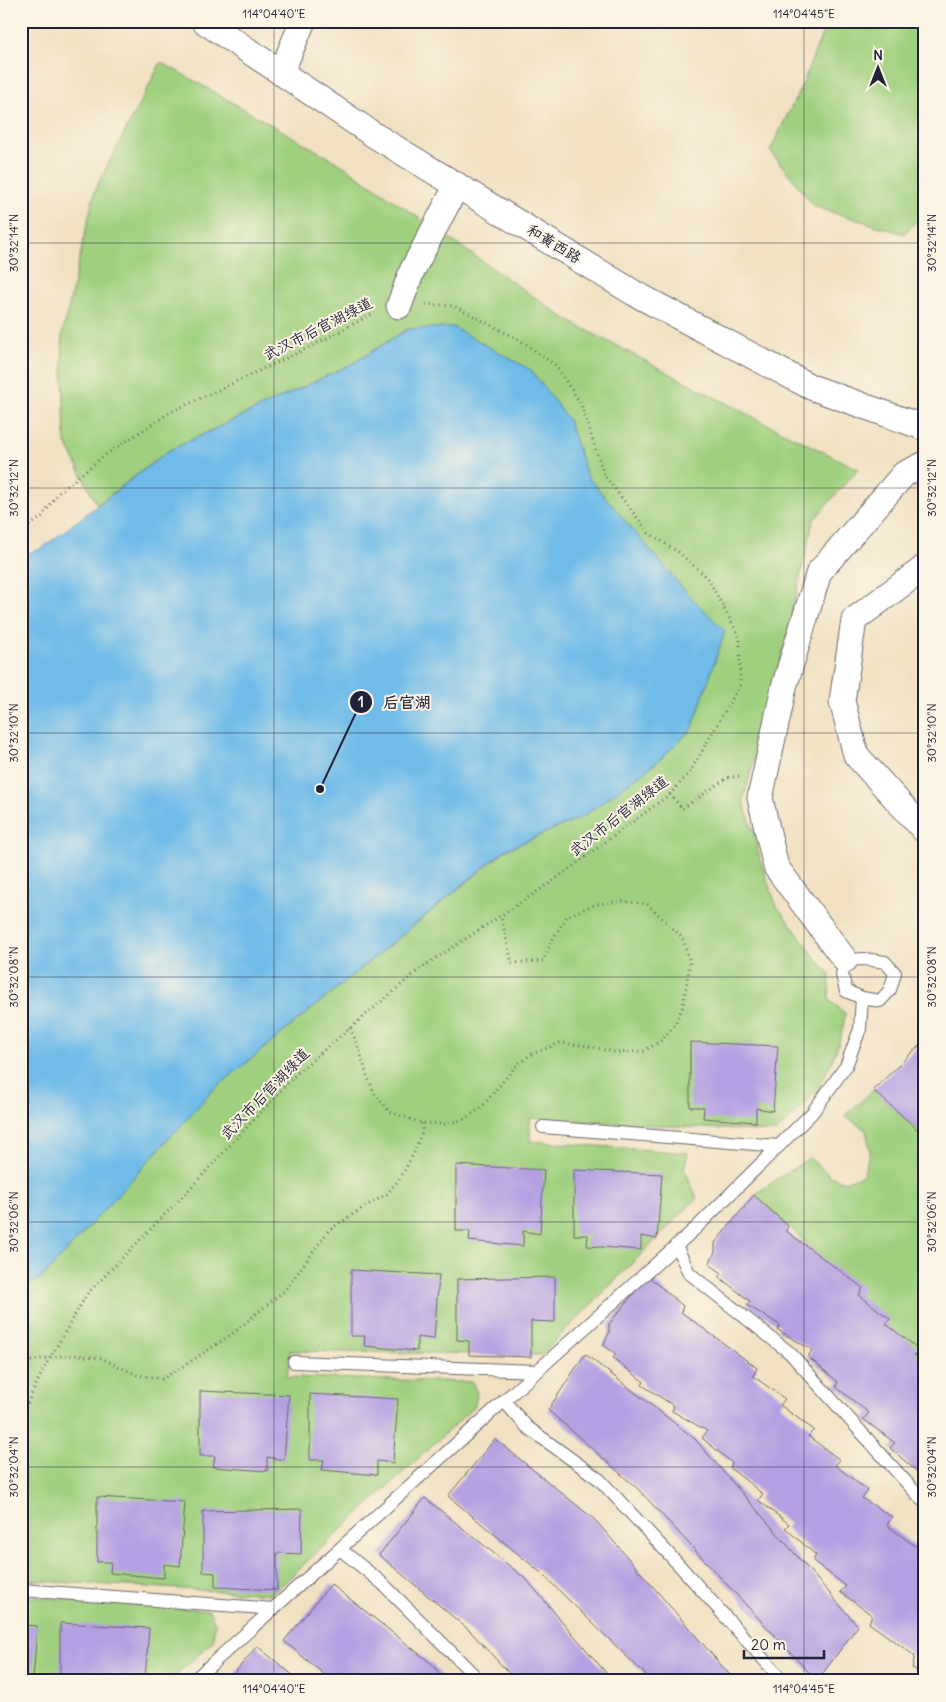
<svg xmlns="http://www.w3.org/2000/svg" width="946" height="1702" font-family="Delius,'LXGW WenKai TC',sans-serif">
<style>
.green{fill:#a0d07f;stroke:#61795d}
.water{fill:#6fbbe8;stroke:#486e92}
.building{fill:#b39fe2}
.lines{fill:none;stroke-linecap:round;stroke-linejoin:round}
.lane-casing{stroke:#6a656a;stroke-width:14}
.street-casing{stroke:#6a656a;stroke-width:27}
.path{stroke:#6a656a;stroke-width:3;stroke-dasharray:1 4;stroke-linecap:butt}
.lane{stroke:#fff;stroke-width:12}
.street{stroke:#fff;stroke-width:25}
.ticks{fill:none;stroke:#22223b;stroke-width:1;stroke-opacity:0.45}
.labels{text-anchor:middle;stroke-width:4;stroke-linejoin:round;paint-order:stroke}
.street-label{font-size:15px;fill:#22223b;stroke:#fcf5e5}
.leader{fill:none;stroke:#22223b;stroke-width:2}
.callout-dot{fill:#22223b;stroke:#fcf5e5;stroke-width:2}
.mark-label{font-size:15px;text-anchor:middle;font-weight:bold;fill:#fff}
.callout-label{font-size:16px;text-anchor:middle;font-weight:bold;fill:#22223b;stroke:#fcf5e5;stroke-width:4;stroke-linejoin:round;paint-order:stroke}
.neatline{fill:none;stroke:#22223b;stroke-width:2}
.ticks-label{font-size:12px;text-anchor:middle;fill:#22223b}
</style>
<rect width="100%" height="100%" fill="#fcf5e5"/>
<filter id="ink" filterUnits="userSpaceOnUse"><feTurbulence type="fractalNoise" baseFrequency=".02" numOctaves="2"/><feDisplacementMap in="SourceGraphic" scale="10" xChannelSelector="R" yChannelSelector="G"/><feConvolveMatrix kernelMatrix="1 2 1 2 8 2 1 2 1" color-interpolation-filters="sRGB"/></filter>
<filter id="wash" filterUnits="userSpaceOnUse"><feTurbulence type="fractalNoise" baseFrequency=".0096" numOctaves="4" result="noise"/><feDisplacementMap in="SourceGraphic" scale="20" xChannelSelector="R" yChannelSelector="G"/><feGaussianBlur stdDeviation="1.12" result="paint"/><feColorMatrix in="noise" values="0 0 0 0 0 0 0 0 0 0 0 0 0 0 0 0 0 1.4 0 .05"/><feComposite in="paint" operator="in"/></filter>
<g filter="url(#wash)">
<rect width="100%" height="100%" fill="#f1e1c2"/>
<g class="green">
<path d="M827,21H925V213L904,234L815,207L770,151L803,83Z"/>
<path d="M161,62L342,165L569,321L751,416L858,469L813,521L785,643L743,801L753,830L761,863L777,906L818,961L830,974L829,1000L845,1013C843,1041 827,1077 809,1099C800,1111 786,1122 776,1132L530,1118V1141L688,1153L684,1168L697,1198L541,1355L290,1351L287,1377L472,1382L477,1393L475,1406L272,1594L21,1580V1288L43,1277L212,1091L506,850L582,817L657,762L692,729L725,631L685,591L587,476L568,420L407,329L352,364L168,451L97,505L65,441L62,335L95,190Z"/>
<path d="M873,1090L925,1136V1365L789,1226L754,1195L809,1158L832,1177L845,1182L863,1175L870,1151L866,1130L845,1116Z"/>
<path d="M21,1596L209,1610L215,1623L213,1641L170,1681H21Z"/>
</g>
<path class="water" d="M453,327L531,370L568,420L587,476L685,591L725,631L692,729L657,762L582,817L505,850L212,1091L43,1277L21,1288V555L41,549L168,451L352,364L408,329Z"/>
<g id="blocks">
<g class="building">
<path d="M925,1040V1136L873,1090Z"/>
<path d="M690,1042L778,1046L773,1111L756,1108V1122L703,1118L704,1107H690Z"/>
<path d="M456,1165L544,1170L540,1234L523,1231V1246L469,1241L470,1231H456Z"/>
<path d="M574,1170L662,1174L657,1239L641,1236V1250L587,1246L588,1235H574Z"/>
<path d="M754,1195L788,1226L786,1231L863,1288L859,1295L890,1319L886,1324L920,1350L914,1355L925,1363V1485L918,1480L921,1475L890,1448L895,1443L863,1419L869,1413L836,1387L838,1382L808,1357L812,1350L778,1330L780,1325L747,1305L750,1301L719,1277L722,1273L709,1264L715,1252V1243Z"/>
<path d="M351,1270L439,1275L434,1339L417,1337V1351L364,1346L365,1336H351Z"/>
<path d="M648,1276L683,1306L681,1312L757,1368L753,1376L785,1399L780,1405L814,1430L808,1436L840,1460L835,1465L868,1491L862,1498L892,1517L887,1525L919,1549L916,1555L925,1561V1674L912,1668L915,1656L869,1623L872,1615L840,1592L846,1586L813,1561L816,1555L785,1528L789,1524L758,1500L763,1494L730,1468L732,1463L702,1438L707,1431L672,1411L674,1406L642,1385L644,1382L613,1358L616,1354L603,1345L609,1333V1324Z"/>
<path d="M555,1277V1322L531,1321V1357L469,1355V1341L457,1340V1279Z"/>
<path d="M585,1354L694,1438L858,1626L817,1681L638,1489L548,1410Z"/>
<path d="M200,1391L289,1395L284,1460L267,1457V1471L213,1467L215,1456H200Z"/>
<path d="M310,1394L398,1399L393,1463L377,1461V1475L322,1470L324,1460H310Z"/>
<path d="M495,1439L595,1520L735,1681H652L540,1572L448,1496Z"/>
<path d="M97,1497L185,1502L180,1566L164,1564V1578L110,1573L111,1562H97Z"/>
<path d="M425,1498L526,1579L613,1681H516L470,1631L379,1555Z"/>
<path d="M302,1509L301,1554L277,1553V1590L215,1587V1573L203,1572V1511Z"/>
<path d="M331,1584L432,1664L446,1681H332L284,1641Z"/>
<path d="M60,1623L149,1628L145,1681H60Z"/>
<path d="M21,1625L37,1626L33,1681H21Z"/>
<path d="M257,1646L300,1681H228Z"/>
</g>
</g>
</g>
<g filter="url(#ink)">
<use href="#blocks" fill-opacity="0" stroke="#6a656a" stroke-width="1"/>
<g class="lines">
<g class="lane-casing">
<g id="lane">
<path d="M865,959L885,962L895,973L890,990L880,1001L862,998L846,991L842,975L845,960Z"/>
<path d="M543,1127L779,1146"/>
<path d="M676,1245L689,1273L790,1353L925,1503"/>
<path d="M294,1362L538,1371"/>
<path d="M504,1401L527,1427L600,1480L679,1565L783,1681"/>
<path d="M340,1549L382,1583L480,1681"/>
<path d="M21,1590L274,1609"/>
<path d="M193,1681L697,1227L812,1113L846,1066L860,1029L862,998"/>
</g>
</g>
<g class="street-casing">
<g id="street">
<path d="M204,21L374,135L634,293L811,387L925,428"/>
<path d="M281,73L303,21"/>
<path d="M399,306L412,271L457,185"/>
<path d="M925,567L854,620L842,701L856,755L925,831"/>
<path d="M845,960L776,867L760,798L784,687L819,572L904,474L925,464"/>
</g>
</g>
<g class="path">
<path d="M21,531L41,518L58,493L105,455L171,412L308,348L374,313"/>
<path d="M670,794L682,809L727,778L739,776"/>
<path d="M350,1028L359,1048L367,1076L376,1096L390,1112L422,1123L445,1124L464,1119L481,1108L515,1067L530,1055L560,1043L588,1046L618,1053L644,1051L662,1040L675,1024L683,1006L690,962L682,937L647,904L621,901L594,905L567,916L552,940L543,961L512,963L501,916"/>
<path d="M21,1363L50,1357L75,1355L101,1358L137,1375L162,1379L190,1362L232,1334L285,1290L329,1230L364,1207L387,1194L400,1178L414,1153L422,1132V1123"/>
<path d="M21,1417L43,1370L87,1294L183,1196L297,1073L421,968L549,884L670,794L690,772L740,685V638L707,577L678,552L649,533L604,475L581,404L555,365L520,340L454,306L426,304"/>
</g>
<use href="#lane" class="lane"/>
<use href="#street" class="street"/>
</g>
</g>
<path class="ticks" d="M274,21V1681M804,21V1681M21,243H925M21,488H925M21,733H925M21,977H925M21,1222H925M21,1467H925"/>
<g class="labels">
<g class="street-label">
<text transform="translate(554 244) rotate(31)" y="5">和黄西路</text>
<text transform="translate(318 329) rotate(-27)" y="5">武汉市后官湖绿道</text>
<text transform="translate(619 816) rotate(-38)" y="5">武汉市后官湖绿道</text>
<text transform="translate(265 1094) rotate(-46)" y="5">武汉市后官湖绿道</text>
</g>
</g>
<path class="leader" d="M320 789L361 702"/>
<g class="callout-dot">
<circle cx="320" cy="789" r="5"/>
<circle cx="361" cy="702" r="12"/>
</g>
<g class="mark-label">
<text x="361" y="707">1</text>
</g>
<g class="callout-label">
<text x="407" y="708">后官湖</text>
</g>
<rect width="946" height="1702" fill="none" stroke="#fcf5e5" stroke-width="55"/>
<g transform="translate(878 68)" stroke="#fcf5e5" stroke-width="4" paint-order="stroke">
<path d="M0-4L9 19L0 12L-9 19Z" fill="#22223b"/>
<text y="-8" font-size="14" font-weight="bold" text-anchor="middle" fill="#22223b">N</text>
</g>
<path d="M744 1650v8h80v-8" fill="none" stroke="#22223b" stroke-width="2.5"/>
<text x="751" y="1650" font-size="15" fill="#22223b" stroke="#fcf5e5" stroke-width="4" paint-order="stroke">20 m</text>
<rect x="28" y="28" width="890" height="1646" class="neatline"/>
<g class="ticks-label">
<text x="274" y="18">114°04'40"E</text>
<text x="804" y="18">114°04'45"E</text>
<text transform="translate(14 243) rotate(-90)" y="4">30°32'14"N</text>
<text transform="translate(932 243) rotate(-90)" y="4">30°32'14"N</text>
<text transform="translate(14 488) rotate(-90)" y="4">30°32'12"N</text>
<text transform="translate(932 488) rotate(-90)" y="4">30°32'12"N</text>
<text transform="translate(14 733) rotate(-90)" y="4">30°32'10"N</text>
<text transform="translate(932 733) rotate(-90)" y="4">30°32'10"N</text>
<text transform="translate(14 977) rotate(-90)" y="4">30°32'08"N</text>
<text transform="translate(932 977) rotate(-90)" y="4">30°32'08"N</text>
<text transform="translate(14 1222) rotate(-90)" y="4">30°32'06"N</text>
<text transform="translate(932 1222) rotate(-90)" y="4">30°32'06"N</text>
<text transform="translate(14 1467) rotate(-90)" y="4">30°32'04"N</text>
<text transform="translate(932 1467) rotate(-90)" y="4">30°32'04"N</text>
<text x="274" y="1693">114°04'40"E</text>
<text x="804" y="1693">114°04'45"E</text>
</g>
</svg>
